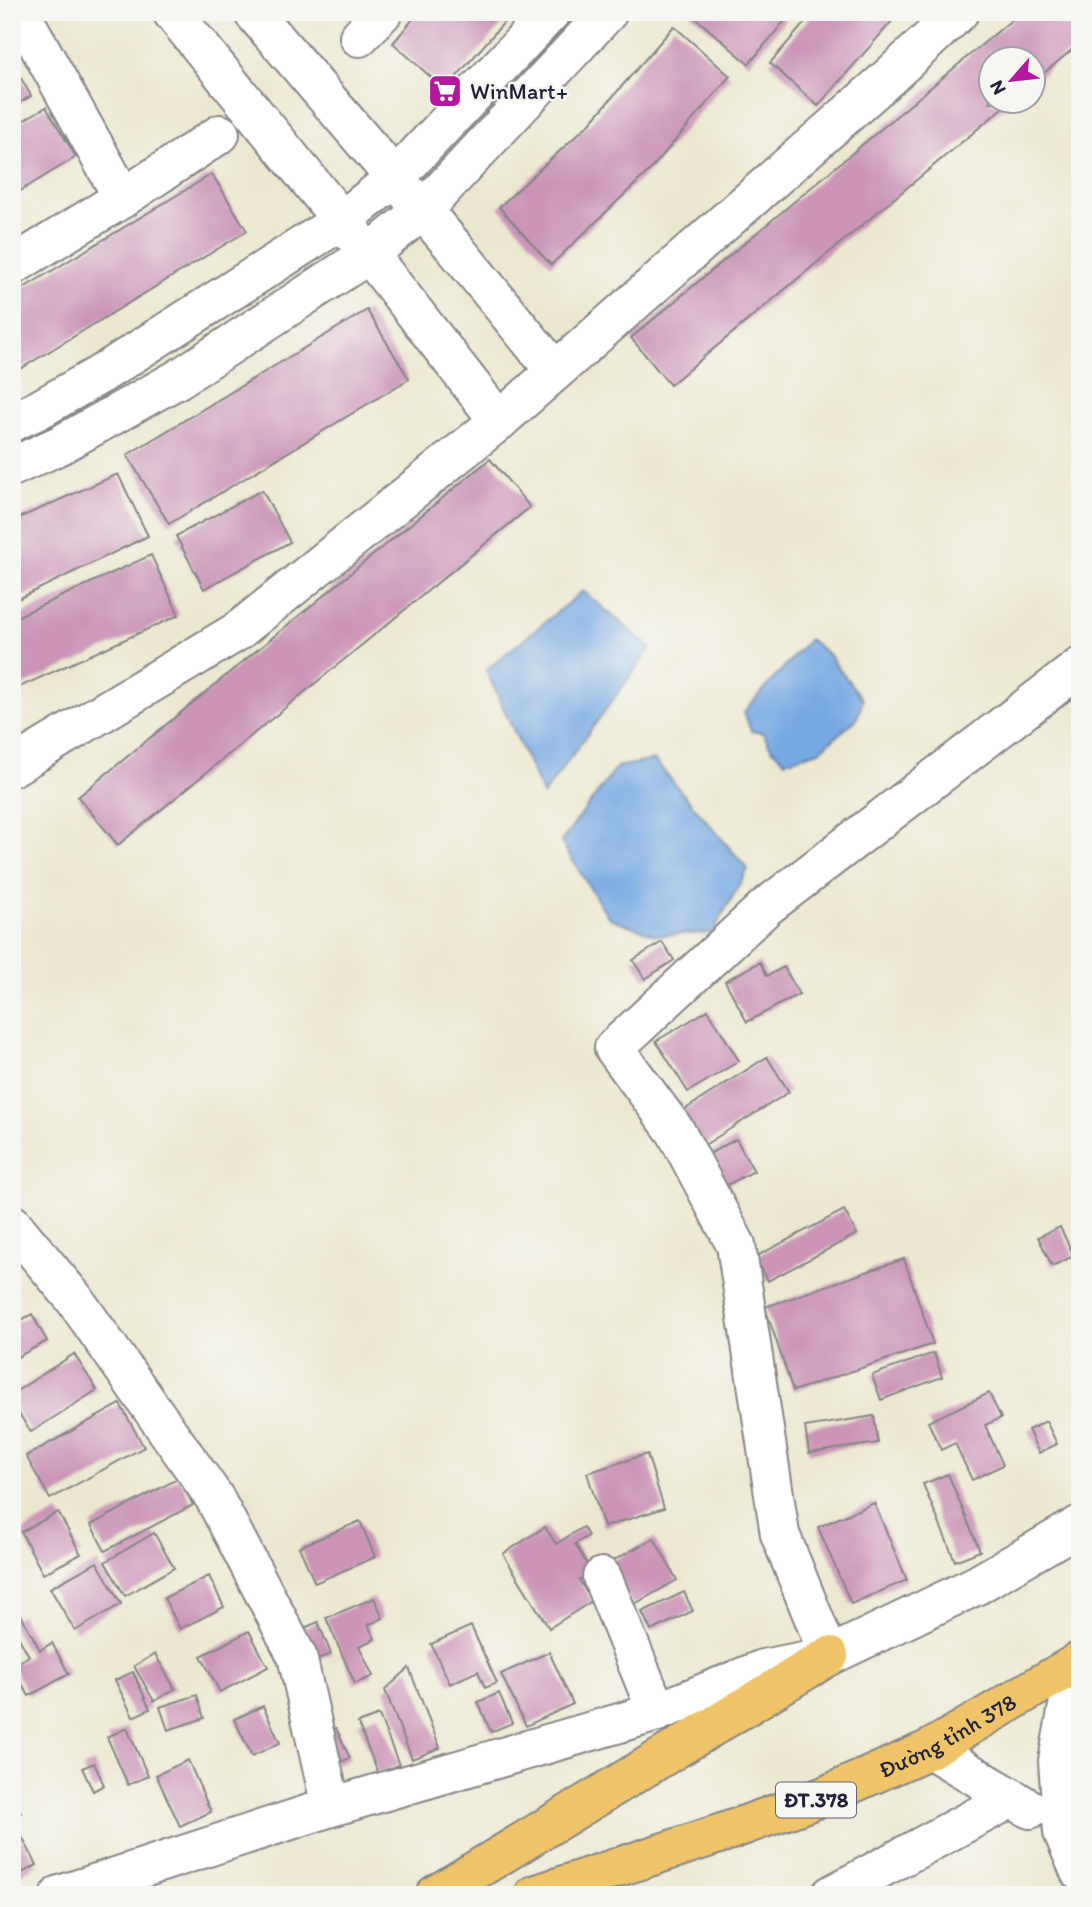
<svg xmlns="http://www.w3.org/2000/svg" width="1092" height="1907" font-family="Itim,sans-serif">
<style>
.water{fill:#76a9e2;stroke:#4c668e;stroke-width:2}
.building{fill:#cc95b8}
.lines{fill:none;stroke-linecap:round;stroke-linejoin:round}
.minor-casing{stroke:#878586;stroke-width:42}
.major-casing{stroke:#878586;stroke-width:42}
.minor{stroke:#fff;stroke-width:38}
.major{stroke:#efc469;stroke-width:38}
.labels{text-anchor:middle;stroke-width:5;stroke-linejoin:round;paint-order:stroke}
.shield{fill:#f6f6f2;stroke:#626272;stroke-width:2}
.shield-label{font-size:21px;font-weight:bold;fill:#22223b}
.poi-label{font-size:23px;fill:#22223b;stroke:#f6f6f2;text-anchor:start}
.street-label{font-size:23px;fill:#22223b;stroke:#f6f6f2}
</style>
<rect width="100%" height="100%" fill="#f6f6f2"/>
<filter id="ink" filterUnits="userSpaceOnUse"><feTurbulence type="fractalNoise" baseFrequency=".0143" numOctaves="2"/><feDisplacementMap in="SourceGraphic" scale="14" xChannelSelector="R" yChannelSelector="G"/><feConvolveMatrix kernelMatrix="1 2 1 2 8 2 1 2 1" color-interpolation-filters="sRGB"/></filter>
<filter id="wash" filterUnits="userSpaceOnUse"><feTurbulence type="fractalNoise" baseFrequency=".00686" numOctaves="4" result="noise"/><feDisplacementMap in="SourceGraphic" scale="28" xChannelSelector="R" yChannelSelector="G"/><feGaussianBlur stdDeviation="1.57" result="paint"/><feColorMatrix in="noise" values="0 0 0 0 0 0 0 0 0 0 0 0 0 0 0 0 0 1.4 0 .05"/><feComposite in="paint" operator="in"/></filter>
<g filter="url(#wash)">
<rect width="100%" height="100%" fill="#ece8d0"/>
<g class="water">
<path d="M583,591L651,648L543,795L486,670Z"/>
<path d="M809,639L827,653L863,700L857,719L819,751L785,761L772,749L763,733L751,731L744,712Z"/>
<path d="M654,760L748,869L712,933L656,935L609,918L561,842L617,767Z"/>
</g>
<g id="blocks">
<g class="building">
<path d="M419,12H513L445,90L393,43Z"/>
<path d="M692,12H792L749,64L691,14Z"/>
<path d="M814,12H900L818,106L770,63Z"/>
<path d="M1021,12H1080V43L1032,83V60H990V102H1010L670,385L631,338Z"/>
<path d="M674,26L730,76L651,169L551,265L499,207L590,123Z"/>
<path d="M12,62L31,96L12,107Z"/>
<path d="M46,107L76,157L12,196V127Z"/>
<path d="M212,174L247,231L12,374V295Z"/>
<path d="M367,310L409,379L169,524L127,455Z"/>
<path d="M490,459L530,507L118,845L78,797Z"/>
<path d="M118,474L148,536L12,602V521Z"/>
<path d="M262,490L290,542L204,589L176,536Z"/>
<path d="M151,555L179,615L15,689L12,684V619Z"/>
<path d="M662,942L674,960L645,979L633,960Z"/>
<path d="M760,962L767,976L784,967L799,994L747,1022L725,981Z"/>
<path d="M708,1010L739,1061L688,1092L656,1041Z"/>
<path d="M767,1057L789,1092L703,1146L681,1112Z"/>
<path d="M736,1139L754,1171L725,1186L707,1155Z"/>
<path d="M844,1210L857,1234L768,1281L755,1257Z"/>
<path d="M1060,1227L1074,1256L1052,1266L1038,1237Z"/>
<path d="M904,1259L933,1344L793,1391L765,1307Z"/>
<path d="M32,1314L47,1341L12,1360V1325Z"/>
<path d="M934,1353L942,1377L881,1400L872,1375Z"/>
<path d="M74,1354L97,1390L31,1432L12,1403V1394Z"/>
<path d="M989,1393L1001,1418L985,1425L1003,1465L972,1480L955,1443L941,1450L928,1422Z"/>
<path d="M120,1404L144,1447L50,1499L26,1456Z"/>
<path d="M874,1416L878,1443L809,1453L805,1427Z"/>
<path d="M1046,1421L1057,1444L1039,1453L1028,1430Z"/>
<path d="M647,1454L664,1508L604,1527L587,1473Z"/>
<path d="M948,1474L980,1551L955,1561L923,1484Z"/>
<path d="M179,1478L193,1505L105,1551L91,1525Z"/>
<path d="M874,1503L907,1580L851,1604L818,1527Z"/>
<path d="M58,1512L81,1554L43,1574L21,1532Z"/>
<path d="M360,1521L375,1557L315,1583L299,1547Z"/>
<path d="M545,1527L556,1544L583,1527L588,1536L575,1544L592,1572L579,1580L592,1601L549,1628L503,1554Z"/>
<path d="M154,1533L174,1568L125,1596L105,1562Z"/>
<path d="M654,1538L677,1580L633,1605L609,1563Z"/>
<path d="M97,1562L121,1604L75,1631L50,1588Z"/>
<path d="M209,1576L224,1607L180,1629L164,1598Z"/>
<path d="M684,1592L693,1611L651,1631L642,1612Z"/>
<path d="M374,1598L383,1618L368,1625L375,1639L359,1646L373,1676L355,1684L326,1618Z"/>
<path d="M21,1615L40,1650L52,1643L69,1674L29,1696L12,1666L29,1656L12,1626V1620Z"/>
<path d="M318,1622L331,1654L310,1662L297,1631Z"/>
<path d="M471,1626L497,1683L485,1688L478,1671L450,1684L431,1644Z"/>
<path d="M249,1631L268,1667L220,1692L201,1656Z"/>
<path d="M549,1652L573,1704L526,1726L501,1674Z"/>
<path d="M155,1654L175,1689L154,1701L134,1666Z"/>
<path d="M409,1668L440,1748L412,1759L385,1690Z"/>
<path d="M133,1672L150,1709L133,1717L115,1680Z"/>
<path d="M499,1693L512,1723L491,1732L478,1702Z"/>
<path d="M197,1695L204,1718L168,1730L160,1707Z"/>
<path d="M263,1706L280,1743L252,1756L234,1719Z"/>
<path d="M379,1715L399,1765L378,1773L358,1723Z"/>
<path d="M127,1728L148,1776L128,1785L107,1737Z"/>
<path d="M336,1728L350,1758L336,1764L322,1735Z"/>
<path d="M188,1760L211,1812L180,1826L156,1775Z"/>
<path d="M94,1763L104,1785L93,1791L82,1768Z"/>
<path d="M12,1790L21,1813L12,1817Z"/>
<path d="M15,1824L37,1865L12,1878V1825Z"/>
</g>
</g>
</g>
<g filter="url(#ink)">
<use href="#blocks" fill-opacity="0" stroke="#878586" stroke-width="2"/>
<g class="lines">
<g class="minor-casing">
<g id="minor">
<path d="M20,12L123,198"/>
<path d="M172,12L369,254L499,421"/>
<path d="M253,12L454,247L555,371"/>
<path d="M359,37L383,12"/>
<path d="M12,266L123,198L220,134"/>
<path d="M12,422L38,410L101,374L341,221L395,178L551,12"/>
<path d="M12,467L60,445L178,379L369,254L423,210L608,12"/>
<path d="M12,767L238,631L499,421L888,78L959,12"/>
<path d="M12,1224L73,1297L214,1497L297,1656L331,1807"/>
<path d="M602,1577L657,1712"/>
<path d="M829,1656L780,1534L736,1245L676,1132L614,1048L766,907L1080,667"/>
<path d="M1076,1663L1058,1761L1063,1832L1080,1872"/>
<path d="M930,1749L1030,1809"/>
<path d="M60,1895L331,1807L657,1712L763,1669L829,1656L977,1585L1080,1525"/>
<path d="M831,1895L1012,1798"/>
</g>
</g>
<g class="major-casing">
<g id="major">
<path d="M435,1895L829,1656"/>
<path id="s1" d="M534,1895L728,1831L822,1797L930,1749L1080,1661"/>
</g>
</g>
<use href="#minor" class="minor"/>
<use href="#major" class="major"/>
</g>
</g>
<defs>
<g id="supermarket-square" transform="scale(1.75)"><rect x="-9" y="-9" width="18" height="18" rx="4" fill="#b5179e" stroke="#f6f6f2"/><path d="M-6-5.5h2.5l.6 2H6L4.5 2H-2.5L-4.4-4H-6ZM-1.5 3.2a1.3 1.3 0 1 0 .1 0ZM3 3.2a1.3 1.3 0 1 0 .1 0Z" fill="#fff"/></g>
</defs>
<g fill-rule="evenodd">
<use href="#supermarket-square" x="445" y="91"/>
</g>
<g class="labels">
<rect class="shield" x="776" y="1782.5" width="80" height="35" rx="5"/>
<g class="shield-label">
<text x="816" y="1807">ĐT.378</text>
</g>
<g class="poi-label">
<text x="470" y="99">WinMart+</text>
</g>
<g class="street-label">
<text dy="8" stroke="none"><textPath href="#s1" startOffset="444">Đường tỉnh 378</textPath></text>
</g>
</g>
<rect width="1092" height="1907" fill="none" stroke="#f6f6f2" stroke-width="42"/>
<g transform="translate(1012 80) rotate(242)"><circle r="33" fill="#f6f6f2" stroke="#a1a1a9" stroke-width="2"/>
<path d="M0-5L12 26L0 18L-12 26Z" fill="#b5179e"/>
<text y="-10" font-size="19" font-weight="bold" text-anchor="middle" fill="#22223b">N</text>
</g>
</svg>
